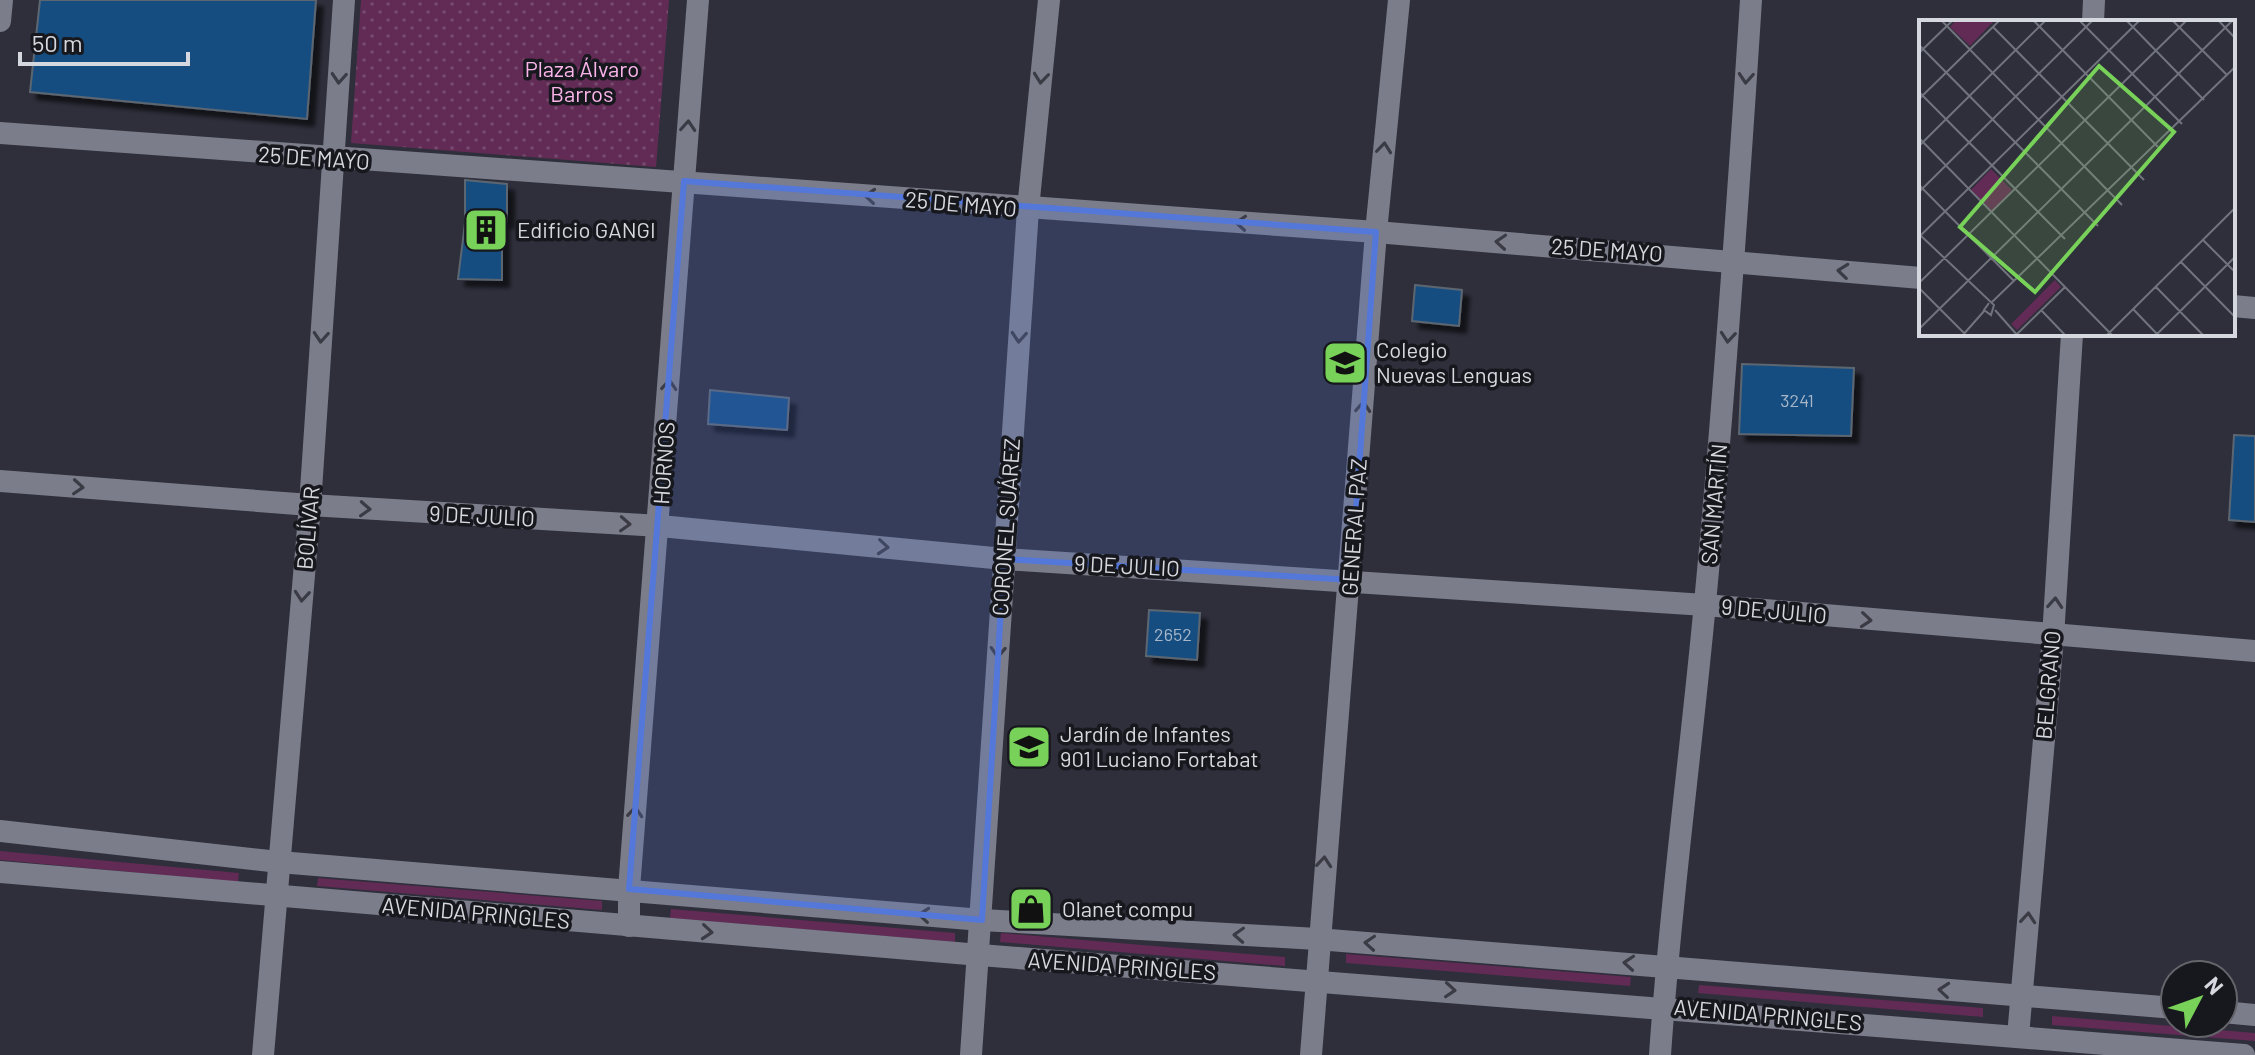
<svg xmlns="http://www.w3.org/2000/svg" width="2255" height="1055" font-family="Barlow,sans-serif">
<style>
.grass{fill:#612b55}
.park{fill:url(#park-dots)}
.building{fill:#184e81;stroke:#5c6671;stroke-width:2;filter:url(#shadow)}
.lines{fill:none;stroke-linecap:round;stroke-linejoin:round}
.minor{stroke:#7b7d8b;stroke-width:22}
.secondary{stroke:#7b7d8b;stroke-width:22}
.oneway{stroke:#3a3b44}
.marked{fill:#5477da;fill-opacity:0.2;stroke:#5477da;stroke-width:6;stroke-linejoin:round}
.labels{text-anchor:middle;stroke-width:7;stroke-linejoin:round;paint-order:stroke}
.number-label{font-size:18px;fill:#a6b6c8}
.park-label{font-size:22px;fill:#fcb5eb;stroke:#17181d}
.street-label{font-size:22px;fill:#d6d8df;stroke:#17181d}
.poi-label{font-size:22px;fill:#d6d8df;stroke:#17181d;text-anchor:start}
.inset-road{fill:none;stroke:#71737d;stroke-width:2}
.view{fill:#78d158;fill-opacity:0.15;stroke:#78d158;stroke-width:4}
.inset-edge{fill:none;stroke:#d6d8df;stroke-width:4}
</style>
<defs>
<pattern id="park-dots" width="8" height="8" patternUnits="userSpaceOnUse" patternTransform="scale(2)"><rect width="8" height="8" fill="#612b55"/><path d="M2 2h.1M6 6h.1" fill="none" stroke="#77496d" stroke-width="1.8" stroke-linecap="round"/></pattern>
<filter id="shadow"><feDropShadow dx="7" dy="7" stdDeviation="2" flood-color="#0009"/></filter>
</defs>
<rect width="100%" height="100%" fill="#2e2f3b"/>
<g class="grass">
<path d="M0,851L239,873L238,882L0,860Z"/>
<path d="M318,878L602,901V910L317,886Z"/>
<path d="M671,909L955,933V942L670,918Z"/>
<path d="M1001,933L1285,957V966L1000,942Z"/>
<path d="M1346,954L1631,977L1630,986L1346,963Z"/>
<path d="M1699,985L1983,1008V1017L1698,993Z"/>
<path d="M2052,1016L2255,1033V1041L2052,1025Z"/>
</g>
<path class="park" d="M361,0H669L656,167L351,143Z"/>
<g class="building">
<path d="M40,0H316L307,119L30,92Z"/>
<path d="M465,180L507,184V221H502V280L458,279L465,223Z"/>
<path d="M1415,285L1462,290L1459,326L1412,321Z"/>
<path d="M1742,364L1854,368L1851,436L1739,434Z"/>
<path d="M710,390L789,398L787,430L708,424Z"/>
<path d="M2234,435L2255,436V522L2229,520Z"/>
<path d="M1149,610L1200,613L1197,660L1146,656Z"/>
</g>
<g class="lines">
<g class="minor">
<path d="M0,21L2,0"/>
<path d="M2093,22L2094,0"/>
<path d="M0,133L1376,232L1921,278"/>
<path d="M2233,306L2255,308"/>
<path d="M0,481L310,505L660,526L1004,559L1705,605L2255,651"/>
<path d="M629,926V889L698,0"/>
<path d="M2018,1036L2053,637L2072,334"/>
<path d="M263,1055L310,505L344,0"/>
<path d="M971,1055L1028,209L1049,0"/>
<path d="M1311,1055L1376,232L1399,0"/>
<path d="M1660,1055C1670,904 1691,754 1705,603C1724,403 1738,201 1751,0"/>
</g>
<g class="secondary">
<path d="M0,831L279,862L982,920L1317,939L2175,1008"/>
<path d="M0,872L980,955L2244,1055"/>
<path d="M2223,1012L2255,1015"/>
</g>
</g>
<defs><path id="oneway-chevron" d="M-2-3.5L2.5 0L-2 3.5" fill="none" stroke-width="1.6" stroke-linecap="round" stroke-linejoin="round" transform="scale(2)"/></defs>
<g class="oneway">
<use href="#oneway-chevron" transform="translate(339 78) rotate(94)"/>
<use href="#oneway-chevron" transform="translate(1041 78) rotate(96)"/>
<use href="#oneway-chevron" transform="translate(1746 78) rotate(94)"/>
<use href="#oneway-chevron" transform="translate(688 126) rotate(-86)"/>
<use href="#oneway-chevron" transform="translate(1384 148) rotate(-84)"/>
<use href="#oneway-chevron" transform="translate(870 196) rotate(-175)"/>
<use href="#oneway-chevron" transform="translate(1241 223) rotate(-176)"/>
<use href="#oneway-chevron" transform="translate(1501 242) rotate(-176)"/>
<use href="#oneway-chevron" transform="translate(1843 271) rotate(-174)"/>
<use href="#oneway-chevron" transform="translate(321 337) rotate(94)"/>
<use href="#oneway-chevron" transform="translate(1019 337) rotate(94)"/>
<use href="#oneway-chevron" transform="translate(1728 337) rotate(95)"/>
<use href="#oneway-chevron" transform="translate(669 385) rotate(-86)"/>
<use href="#oneway-chevron" transform="translate(1363 407) rotate(-86)"/>
<use href="#oneway-chevron" transform="translate(78 487) rotate(4)"/>
<use href="#oneway-chevron" transform="translate(365 509) rotate(3)"/>
<use href="#oneway-chevron" transform="translate(625 524) rotate(3)"/>
<use href="#oneway-chevron" transform="translate(883 547) rotate(5)"/>
<use href="#oneway-chevron" transform="translate(302 596) rotate(95)"/>
<use href="#oneway-chevron" transform="translate(2055 603) rotate(-86)"/>
<use href="#oneway-chevron" transform="translate(1866 620) rotate(5)"/>
<use href="#oneway-chevron" transform="translate(998 652) rotate(93)"/>
<use href="#oneway-chevron" transform="translate(635 812) rotate(-85)"/>
<use href="#oneway-chevron" transform="translate(1324 862) rotate(-85)"/>
<use href="#oneway-chevron" transform="translate(924 915) rotate(-175)"/>
<use href="#oneway-chevron" transform="translate(2028 918) rotate(-85)"/>
<use href="#oneway-chevron" transform="translate(707 932) rotate(5)"/>
<use href="#oneway-chevron" transform="translate(1239 935) rotate(-177)"/>
<use href="#oneway-chevron" transform="translate(1370 943) rotate(-176)"/>
<use href="#oneway-chevron" transform="translate(1629 963) rotate(-176)"/>
<use href="#oneway-chevron" transform="translate(1450 990) rotate(4)"/>
<use href="#oneway-chevron" transform="translate(1944 990) rotate(-175)"/>
</g>
<path class="marked" d="M684,181L1376,232L1351,580L1004,559L982,920L629,889Z"/>
<defs>
<g id="building-square" transform="scale(2.3)"><rect x="-9" y="-9" width="18" height="18" rx="4" fill="#78d158" stroke="#17181d"/><path d="M-4-6H4V6H1V3H-1V6H-4ZM-2.5-4.3h1.7v1.8h-1.7ZM.8-4.3h1.7v1.8H.8ZM-2.5-1h1.7V.8h-1.7ZM.8-1h1.7V.8H.8Z" fill="#111"/></g>
<g id="school-square" transform="scale(2.3)"><rect x="-9" y="-9" width="18" height="18" rx="4" fill="#78d158" stroke="#17181d"/><path d="M0-5L7-2L0 1L-7-2ZM-4 1L0 2.5L4 1V4Q0 6-4 4Z" fill="#111"/></g>
<g id="shop-square" transform="scale(2.3)"><rect x="-9" y="-9" width="18" height="18" rx="4" fill="#78d158" stroke="#17181d"/><path d="M-5-2.5h2.3a2.7 3.5 0 0 1 5.4 0H5L5.5 6h-11ZM-1.5-2.5h3a1.5 2.3 0 0 0-3 0Z" fill="#111"/></g>
</defs>
<g fill-rule="evenodd">
<use href="#building-square" x="486" y="230"/>
<use href="#school-square" x="1345" y="363"/>
<use href="#school-square" x="1029" y="747"/>
<use href="#shop-square" x="1031" y="909"/>
</g>
<g class="labels">
<g class="number-label">
<text x="1797" y="407">3241</text>
<text x="1173" y="641">2652</text>
</g>
<g class="park-label">
<text x="582" y="77">Plaza Álvaro<tspan x="582" dy="25">Barros</tspan></text>
</g>
<g class="street-label">
<text transform="translate(314 158) rotate(4)" y="8">25 DE MAYO</text>
<text transform="translate(961 204) rotate(5)" y="8">25 DE MAYO</text>
<text transform="translate(1607 250) rotate(4)" y="8">25 DE MAYO</text>
<text transform="translate(664 463) rotate(-86)" y="8">HORNOS</text>
<text transform="translate(1714 504) rotate(-85)" y="8">SAN MARTÍN</text>
<text transform="translate(482 516) rotate(3)" y="8">9 DE JULIO</text>
<text transform="translate(1006 527) rotate(-86)" y="8">CORONEL SUÁREZ</text>
<text transform="translate(1354 527) rotate(-86)" y="8">GENERAL PAZ</text>
<text transform="translate(308 528) rotate(-85)" y="8">BOLÍVAR</text>
<text transform="translate(1127 566) rotate(3)" y="8">9 DE JULIO</text>
<text transform="translate(1774 611) rotate(5)" y="8">9 DE JULIO</text>
<text transform="translate(2048 685) rotate(-85)" y="8">BELGRANO</text>
<text transform="translate(476 913) rotate(5)" y="8">AVENIDA PRINGLES</text>
<text transform="translate(1122 966) rotate(4)" y="8">AVENIDA PRINGLES</text>
<text transform="translate(1768 1015) rotate(5)" y="8">AVENIDA PRINGLES</text>
</g>
<g class="poi-label">
<text x="517" y="238">Edificio GANGI</text>
<text x="1376" y="358">Colegio<tspan x="1376" dy="25">Nuevas Lenguas</tspan></text>
<text x="1060" y="742">Jardín de Infantes<tspan x="1060" dy="25">901 Luciano Fortabat</tspan></text>
<text x="1062" y="917">Olanet compu</text>
</g>
</g>
<g transform="translate(1919 20)">
<rect width="316" height="316" fill="#2e2f3b"/>
<path d="M37,0H72L74,2L51,26L31,7ZM72,149L93,170L73,191L52,170ZM136,260L142,267L98,310L92,304Z" fill="#612b55"/>
<path class="inset-road" d="M22,0L203,185M114,0L239,127M160,0L263,104M207,0L285,80M253,0L308,55M299,0L316,18M74,7L225,160M0,25L179,206M0,33L34,0M0,72L146,219M0,79L81,0M0,118L194,316M0,126L127,0M0,165L95,261M0,172L174,0M0,214L75,285L72,295L65,290L70,283M1,216L221,0M284,220L316,252M262,242L316,297M0,263L268,0M237,267L285,316M0,268L47,315M72,283L316,47M214,289L239,315M76,290L99,316M122,290L147,316M0,309L314,0M43,316L66,290M96,316L146,267M187,316L316,188M236,316L316,237"/>
<path class="view" d="M180,46L255,112L116,272L41,207Z"/>
<rect width="316" height="316" class="inset-edge"/>
</g>
<g transform="translate(2199 999) rotate(49)"><circle r="38" fill="#17181d" stroke="#63656b" stroke-width="2"/>
<path d="M0-6L14 30L0 20L-14 30Z" fill="#78d158"/>
<text y="-12" font-size="22" font-weight="bold" text-anchor="middle" fill="#d6d8df">N</text>
</g>
<path d="M20 52v12h168v-12" fill="none" stroke="#d6d8df" stroke-width="4"/>
<text x="32" y="52" font-size="24" fill="#d6d8df" stroke="#17181d" stroke-width="6" paint-order="stroke">50 m</text>
</svg>
